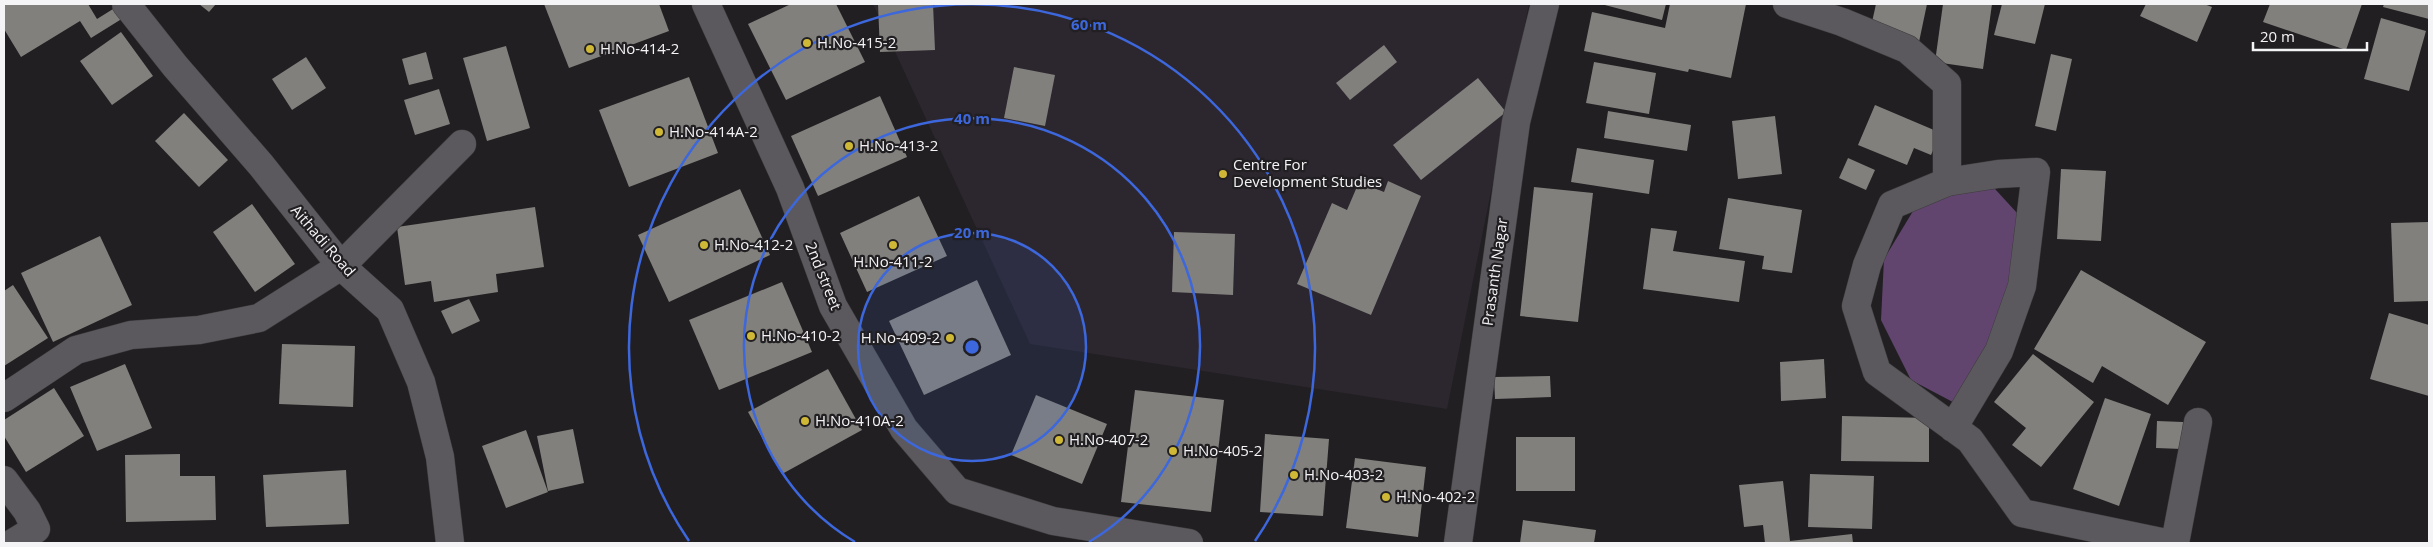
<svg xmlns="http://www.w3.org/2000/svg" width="2433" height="547" font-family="'Open Sans',sans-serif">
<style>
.built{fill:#2c262e}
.water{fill:#61456e}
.building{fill:#81807c}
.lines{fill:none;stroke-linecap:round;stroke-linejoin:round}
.minor-casing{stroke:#3d3c3e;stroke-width:29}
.minor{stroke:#5b595d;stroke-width:28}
.ring{fill:none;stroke:#3d67dc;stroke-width:2.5}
.poi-dot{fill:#d0b837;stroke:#211f22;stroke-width:2}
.labels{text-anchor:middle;stroke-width:4.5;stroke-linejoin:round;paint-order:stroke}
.poi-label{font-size:15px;fill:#f4f3f5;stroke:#211f22;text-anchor:start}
.street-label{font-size:15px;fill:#f4f3f5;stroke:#211f22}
.centre{fill:#3d67dc;stroke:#211f22;stroke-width:2.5}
.ring-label{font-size:15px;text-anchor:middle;font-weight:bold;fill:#3d67dc;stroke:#211f22;stroke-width:4.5;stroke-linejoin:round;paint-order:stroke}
</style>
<rect width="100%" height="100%" fill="#211f22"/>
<path class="built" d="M873,4H1529L1447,409L1030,344Z"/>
<path class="water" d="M1995,189L2029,226L1968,410L1911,380L1881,320L1884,259L1924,193Z"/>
<g class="building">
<path d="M4,4H88L97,19L121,4L128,15L91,38L80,21L21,57L4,29Z"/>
<path d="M199,4H216L209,12Z"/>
<path d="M544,4H659L669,31L569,68Z"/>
<path d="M791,4H836L865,62L786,100L748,24Z"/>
<path d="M878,4H933L935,50L880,52Z"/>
<path d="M1601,4H1666L1662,20Z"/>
<path d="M1670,4H1746L1731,78L1689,69L1688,72L1584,51L1592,12L1665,28Z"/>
<path d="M1876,4H1927L1919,42L1870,31Z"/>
<path d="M1943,4H1992L1983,69L1935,62Z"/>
<path d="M2002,4H2045L2035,44L1994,35Z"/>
<path d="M2146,4H2204L2212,7L2197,42L2140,16Z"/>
<path d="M2270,4H2362L2346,50L2263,22Z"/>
<path d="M2384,4H2429V19L2383,7Z"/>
<path d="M2381,18L2426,31L2409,91L2364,79Z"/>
<path d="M121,32L153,76L112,105L80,61Z"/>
<path d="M1384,45L1397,62L1350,100L1336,83Z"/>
<path d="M506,46L530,128L487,141L463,58Z"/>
<path d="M426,52L433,79L409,85L402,59Z"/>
<path d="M2051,54L2072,59L2056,131L2035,126Z"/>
<path d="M306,57L326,88L292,110L272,79Z"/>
<path d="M1594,62L1656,73L1649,114L1586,103Z"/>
<path d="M1014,67L1055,75L1045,126L1004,118Z"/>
<path d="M689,77L718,153L629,187L599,110Z"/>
<path d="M1478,78L1506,112L1421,180L1393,145Z"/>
<path d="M439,89L450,124L415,135L404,100Z"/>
<path d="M880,96L907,157L818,196L791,136Z"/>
<path d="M1875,105L1941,133L1931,155L1914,148L1907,165L1858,145Z"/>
<path d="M1608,111L1691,125L1687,151L1604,138Z"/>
<path d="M184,113L228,160L199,187L155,141Z"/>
<path d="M1775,116L1782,174L1738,179L1732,121Z"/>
<path d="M1577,148L1654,160L1649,194L1571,182Z"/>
<path d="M1848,158L1875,170L1866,190L1839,178Z"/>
<path d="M2061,169L2106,171L2101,241L2057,239Z"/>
<path d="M1388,181L1421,196L1371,315L1297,284L1332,203L1347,210L1359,182L1384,192Z"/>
<path d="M1534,187L1593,193L1578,322L1520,316Z"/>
<path d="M740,189L770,255L669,302L638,235Z"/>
<path d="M919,196L947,256L867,292L840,233Z"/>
<path d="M1728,198L1802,210L1792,273L1762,269L1764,256L1719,249Z"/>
<path d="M252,204L295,264L255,292L213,232Z"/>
<path d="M535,207L544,267L496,274L498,292L434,302L431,281L405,285L397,227Z"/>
<path d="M2429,222V301L2394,302L2391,223Z"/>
<path d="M1651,228L1677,231L1673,251L1745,261L1739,302L1643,289Z"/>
<path d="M1174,232L1235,234L1233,295L1172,292Z"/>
<path d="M100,236L132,305L53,342L21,273Z"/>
<path d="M2081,270L2206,342L2168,405L2102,366L2093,383L2034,349Z"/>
<path d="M977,280L1011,355L924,395L889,321Z"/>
<path d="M782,282L812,352L719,390L689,320Z"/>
<path d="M13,285L48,338L4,366V291Z"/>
<path d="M469,299L480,321L452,334L441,311Z"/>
<path d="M2389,313L2429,325V396L2370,379Z"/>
<path d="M282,344L355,346L353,407L279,404Z"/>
<path d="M2033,354L2094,402L2041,467L2012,445L2026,428L1994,402Z"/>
<path d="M1824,359L1826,398L1781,401L1780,362Z"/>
<path d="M125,364L152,428L97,451L70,387Z"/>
<path d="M828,369L862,430L782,474L748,412Z"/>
<path d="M1550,376L1551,397L1495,399L1494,377Z"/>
<path d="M54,388L84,436L26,472L4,436V420Z"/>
<path d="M1135,390L1224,400L1211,512L1121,502Z"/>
<path d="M1036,395L1107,424L1082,484L1011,455Z"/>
<path d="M2105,398L2151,414L2119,506L2073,489Z"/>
<path d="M1842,416L1929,418V462L1841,461Z"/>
<path d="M2157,421L2183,422L2182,449L2156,448Z"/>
<path d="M573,429L584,483L548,491L537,436Z"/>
<path d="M526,430L548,492L506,508L482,446Z"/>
<path d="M1265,434L1329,439L1323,516L1260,512Z"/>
<rect x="1516" y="437" width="59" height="54"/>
<path d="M180,454V476H215L216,520L126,522L125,455Z"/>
<path d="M1355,458L1426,467L1418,537L1346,528Z"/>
<path d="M346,470L349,524L266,527L263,475Z"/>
<path d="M1810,474L1874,476L1872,529L1808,527Z"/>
<path d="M1783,481L1790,541L1852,534L1853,543H1765L1763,525L1744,527L1739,485Z"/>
<path d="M1523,520L1596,530L1594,543H1520Z"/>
</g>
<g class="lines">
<g class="minor-casing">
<g id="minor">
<path d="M126,4L175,66L261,165L341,266L390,310L421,382L440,457L450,543"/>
<path d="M706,4L790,188L833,306L904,429L957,491L1053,521L1189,543"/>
<path d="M1787,4L1842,22L1907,49L1947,84V182"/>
<path d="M4,398L76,350L131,335L199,330L259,318L341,266L462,144"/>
<path d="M1953,428L1999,351L2022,286L2036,172L1998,174L1947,182L1892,205L1867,265L1856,306L1877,372L1970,440L2022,513L2166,543"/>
<path d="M4,480L27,511L36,529L13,543"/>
<path d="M1458,543L1516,122L1545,4"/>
<path d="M2175,543L2198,422"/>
</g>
</g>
<use href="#minor" class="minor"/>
</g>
<circle cx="972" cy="347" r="114" fill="#3d67dc" fill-opacity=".12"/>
<g class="ring">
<circle cx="972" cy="347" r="114"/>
<path d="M855 542A228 228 0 1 1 1089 542"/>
<path d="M689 541A343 343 0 1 1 1255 541"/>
</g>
<g class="poi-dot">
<circle cx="807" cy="43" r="5"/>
<circle cx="590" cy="49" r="5"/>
<circle cx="659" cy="132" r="5"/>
<circle cx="849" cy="146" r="5"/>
<circle cx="1223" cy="174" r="5"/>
<circle cx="704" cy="245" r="5"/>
<circle cx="893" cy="245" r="5"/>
<circle cx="751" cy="336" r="5"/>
<circle cx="950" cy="338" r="5"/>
<circle cx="805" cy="421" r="5"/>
<circle cx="1059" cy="440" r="5"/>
<circle cx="1173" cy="451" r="5"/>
<circle cx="1294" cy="475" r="5"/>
<circle cx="1386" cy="497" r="5"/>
</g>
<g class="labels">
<g class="poi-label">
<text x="817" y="48">H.No-415-2</text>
<text x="600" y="54">H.No-414-2</text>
<text x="669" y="137">H.No-414A-2</text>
<text x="859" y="151">H.No-413-2</text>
<text x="1233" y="170">Centre For<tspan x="1233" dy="17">Development Studies</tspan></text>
<text x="714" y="250">H.No-412-2</text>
<text x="893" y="267" text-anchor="middle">H.No-411-2</text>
<text x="761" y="341">H.No-410-2</text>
<text x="940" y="343" text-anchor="end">H.No-409-2</text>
<text x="815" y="426">H.No-410A-2</text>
<text x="1069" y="445">H.No-407-2</text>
<text x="1183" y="456">H.No-405-2</text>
<text x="1304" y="480">H.No-403-2</text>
<text x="1396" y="502">H.No-402-2</text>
</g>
<g class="street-label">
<text transform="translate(323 241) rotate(49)" y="5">Aithadi Road</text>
<text transform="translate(1495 272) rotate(-82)" y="5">Prasanth Nagar</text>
<text transform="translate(823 276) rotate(68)" y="5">2nd street</text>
</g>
</g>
<circle cx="972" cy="347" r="8" class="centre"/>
<g class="ring-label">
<text x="1089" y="30">60 m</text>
<text x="972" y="124">40 m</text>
<text x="972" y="238">20 m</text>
</g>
<rect width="2433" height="547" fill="none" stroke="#f4f3f5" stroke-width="10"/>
<path d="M2253 42v8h114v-8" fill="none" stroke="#f4f3f5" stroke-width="2.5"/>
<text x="2260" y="42" font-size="15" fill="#f4f3f5" stroke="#211f22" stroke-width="4" paint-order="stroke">20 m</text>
</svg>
